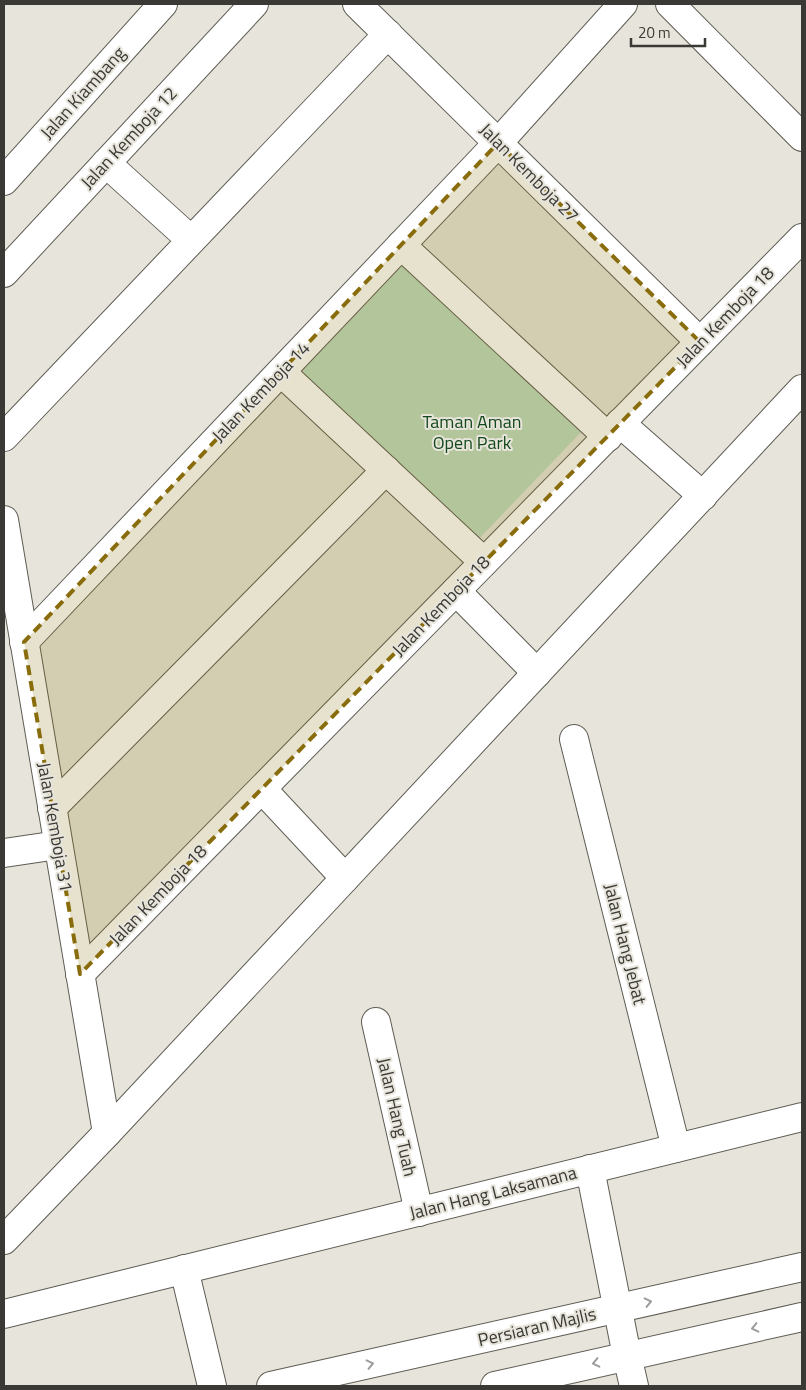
<svg xmlns="http://www.w3.org/2000/svg" width="806" height="1390" font-family="'Titillium Web',sans-serif">
<style>
.green{fill:#bedbbf}
.lines{fill:none;stroke-linecap:round;stroke-linejoin:round}
.minor-casing{stroke:#5e5c54;stroke-width:30}
.minor{stroke:#fff;stroke-width:28}
.oneway{stroke:#9c9c9a}
.marked{fill:#896c0c;fill-opacity:0.2;stroke:#896c0c;stroke-width:4;stroke-dasharray:10 6;stroke-linejoin:round}
.labels{text-anchor:middle;stroke-width:4;stroke-linejoin:round;paint-order:stroke}
.street-label{font-size:18px;fill:#3a3935;stroke:#e7e5db}
.park-label{font-size:18px;fill:#13481b;stroke:#e7e5db}
</style>
<rect width="100%" height="100%" fill="#e7e5db"/>
<path class="green" d="M404,264L583,430L475,543L297,376Z"/>
<g class="lines">
<g class="minor-casing">
<g id="minor">
<path d="M357,4L700,342"/>
<path d="M670,4L802,137"/>
<path d="M106,163L191,240"/>
<path d="M4,181L163,4"/>
<path d="M401,245L608,437"/>
<path d="M4,273L254,4"/>
<path d="M281,372L484,562"/>
<path d="M620,423L703,496"/>
<path d="M4,437L388,34"/>
<path d="M4,520L107,1133"/>
<path d="M456,591L537,673"/>
<path d="M24,642L498,143L623,4"/>
<path d="M574,739L676,1148"/>
<path d="M262,789L345,878"/>
<path d="M52,808L386,470"/>
<path d="M4,853L58,845"/>
<path d="M80,974L802,238"/>
<path d="M376,1022L419,1212"/>
<path d="M590,1169L627,1356L634,1386"/>
<path d="M4,1240L107,1133L802,389"/>
<path d="M184,1269L212,1386"/>
<path d="M4,1314L802,1117"/>
<path d="M271,1386L802,1267"/>
<path d="M495,1386L802,1317"/>
</g>
</g>
<use href="#minor" class="minor"/>
</g>
<defs><path id="oneway-chevron" d="M-2-3.5L2.5 0L-2 3.5" fill="none" stroke-width="1.6" stroke-linecap="round" stroke-linejoin="round" transform="scale(1.25)"/></defs>
<g class="oneway">
<use href="#oneway-chevron" transform="translate(648 1302) rotate(-13)"/>
<use href="#oneway-chevron" transform="translate(755 1328) rotate(167)"/>
<use href="#oneway-chevron" transform="translate(596 1363) rotate(167)"/>
<use href="#oneway-chevron" transform="translate(370 1364) rotate(-13)"/>
</g>
<path class="marked" d="M498,143L700,342L80,974L24,642Z"/>
<g class="labels">
<g class="street-label">
<text transform="translate(83 93) rotate(-48)" y="6">Jalan Kiambang</text>
<text transform="translate(129 138) rotate(-47)" y="6">Jalan Kemboja 12</text>
<text transform="translate(529 173) rotate(45)" y="6">Jalan Kemboja 27</text>
<text transform="translate(725 317) rotate(-46)" y="6">Jalan Kemboja 18</text>
<text transform="translate(261 392) rotate(-46)" y="6">Jalan Kemboja 14</text>
<text transform="translate(441 606) rotate(-46)" y="6">Jalan Kemboja 18</text>
<text transform="translate(55 827) rotate(80)" y="6">Jalan Kemboja 31</text>
<text transform="translate(158 895) rotate(-46)" y="6">Jalan Kemboja 18</text>
<text transform="translate(625 944) rotate(76)" y="6">Jalan Hang Jebat</text>
<text transform="translate(397 1117) rotate(77)" y="6">Jalan Hang Tuah</text>
<text transform="translate(493 1193) rotate(-14)" y="6">Jalan Hang Laksamana</text>
<text transform="translate(537 1327) rotate(-13)" y="6">Persiaran Majlis</text>
</g>
<g class="park-label">
<text x="472" y="428">Taman Aman<tspan x="472" dy="21">Open Park</tspan></text>
</g>
</g>
<rect width="806" height="1390" fill="none" stroke="#3a3935" stroke-width="10"/>
<path d="M631 38v8h74v-8" fill="none" stroke="#3a3935" stroke-width="2.5"/>
<text x="638" y="38" font-size="15" fill="#3a3935" stroke="#e7e5db" stroke-width="4" paint-order="stroke">20 m</text>
</svg>
